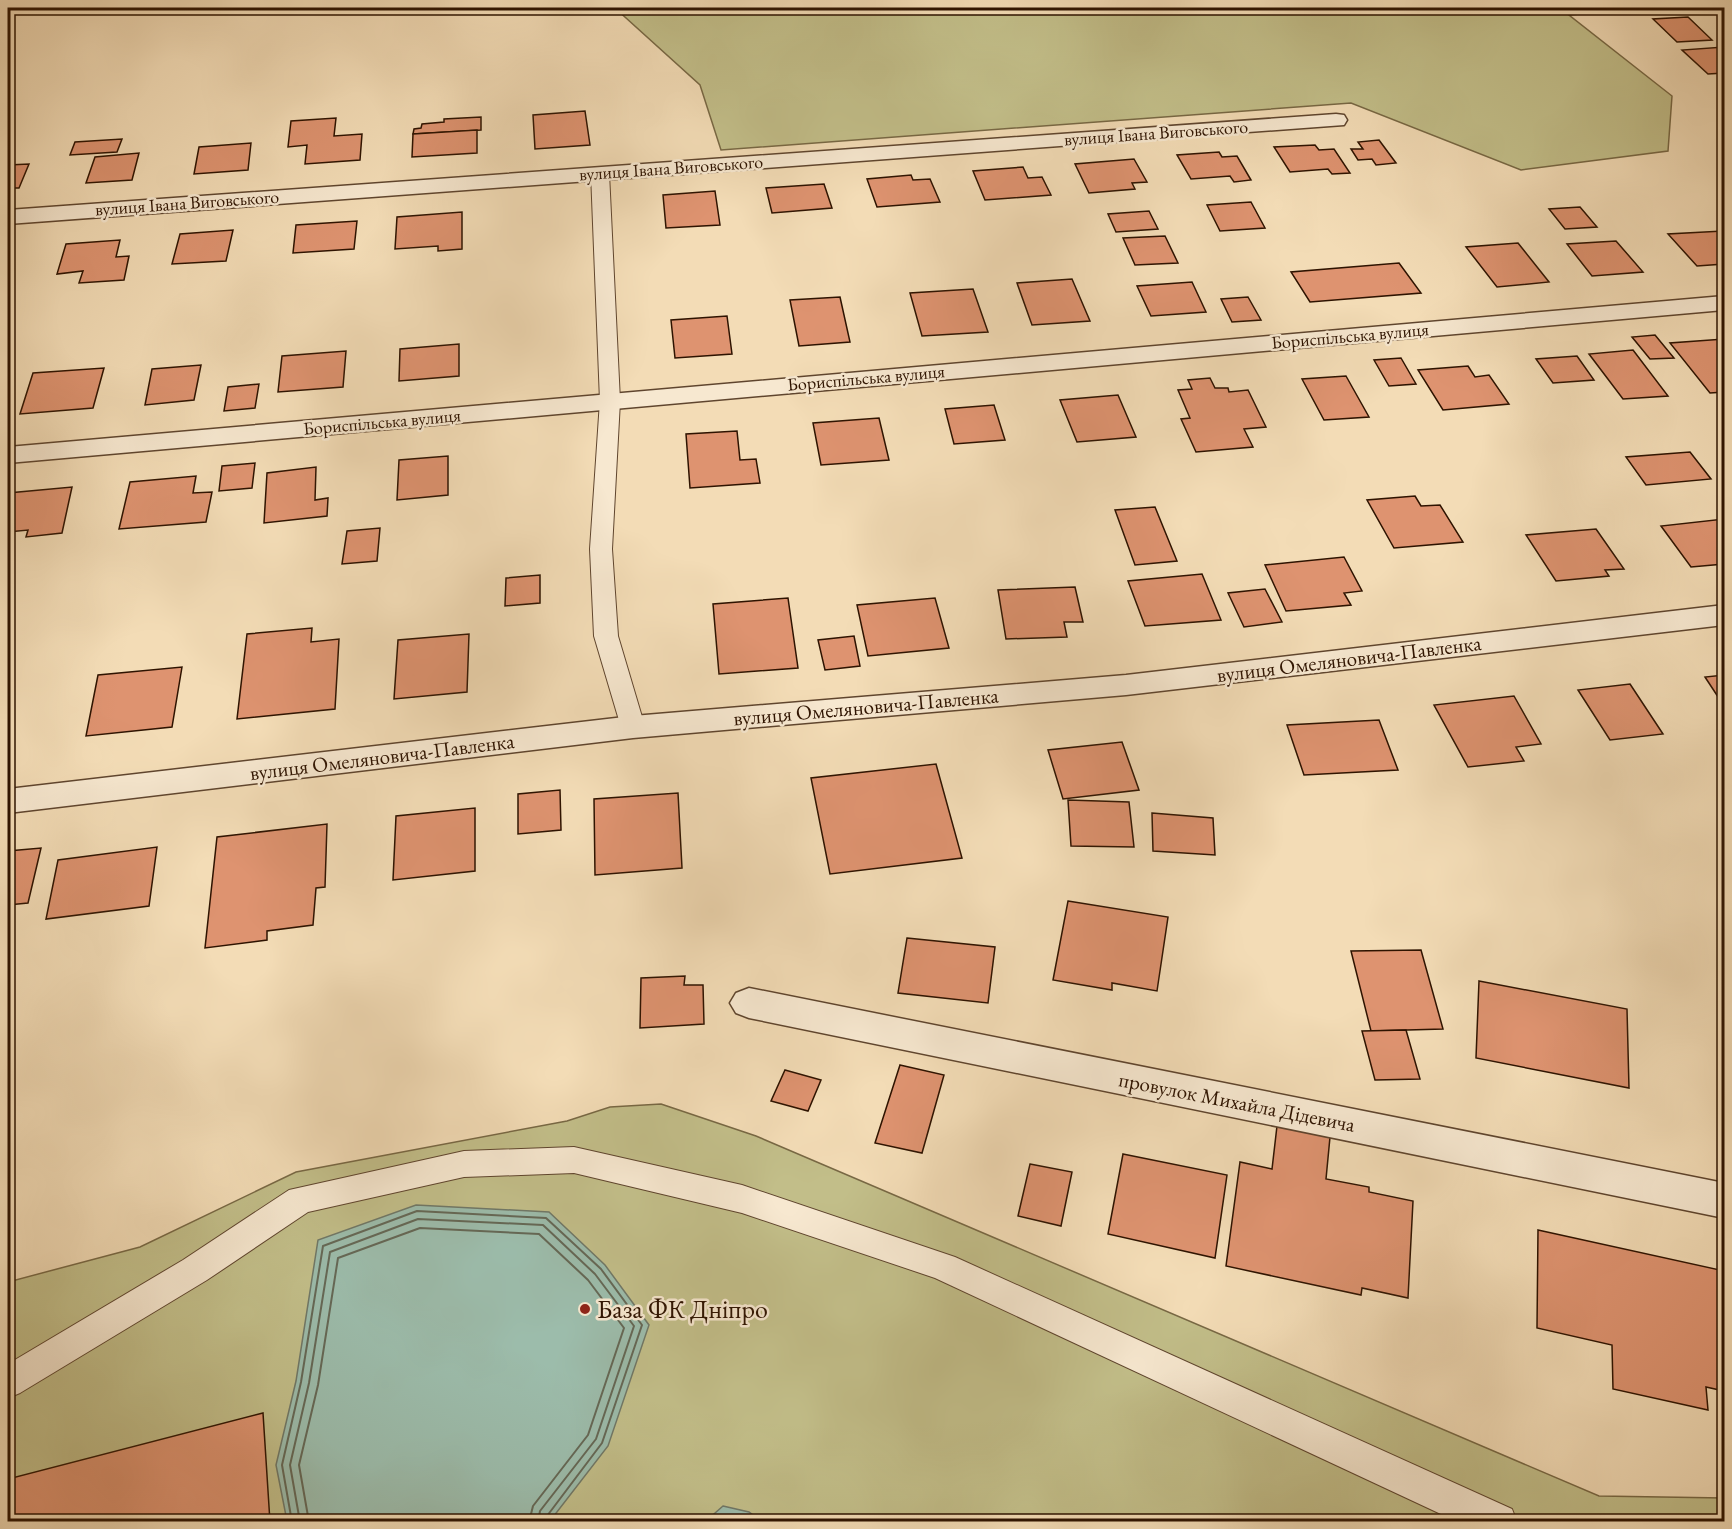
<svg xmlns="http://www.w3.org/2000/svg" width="1732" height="1529" font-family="'EB Garamond',serif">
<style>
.green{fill:#c2be89;stroke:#786844;stroke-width:1.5}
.water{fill:#9cbcab;stroke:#707867;stroke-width:1.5}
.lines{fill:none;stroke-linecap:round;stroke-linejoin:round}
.shore{stroke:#656856;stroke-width:2}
.building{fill:#de9370;stroke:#2e1300;stroke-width:1.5}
.service-casing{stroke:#5f452e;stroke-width:2}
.minor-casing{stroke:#5f452e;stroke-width:3}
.service{fill:#f7e8d0;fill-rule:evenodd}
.minor{fill:#f7e8d0;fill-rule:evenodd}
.poi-dot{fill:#8f2418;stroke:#f7e8d0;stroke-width:2}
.labels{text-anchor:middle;stroke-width:5;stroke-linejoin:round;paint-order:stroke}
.far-street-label{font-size:18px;fill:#2e1300;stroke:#f7e8d0}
.street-label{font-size:21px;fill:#2e1300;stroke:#f7e8d0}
.near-poi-label{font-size:26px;fill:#2e1300;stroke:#f7e8d0;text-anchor:start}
</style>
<rect width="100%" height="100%" fill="#f3dcb6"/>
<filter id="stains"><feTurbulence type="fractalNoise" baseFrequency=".00333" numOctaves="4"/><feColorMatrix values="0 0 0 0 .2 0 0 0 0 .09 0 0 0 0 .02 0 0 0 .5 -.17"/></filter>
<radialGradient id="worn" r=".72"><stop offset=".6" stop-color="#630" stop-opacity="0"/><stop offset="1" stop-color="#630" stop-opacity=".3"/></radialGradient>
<g class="green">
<path d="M615,8H1648L1569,15L1672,96L1668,151L1521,170L1351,103L721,150L700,85Z"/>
<path d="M661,1104L756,1136L1599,1496L1724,1498V1522H8V1282L140,1247L296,1172L567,1121L610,1107Z"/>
</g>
<g class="water">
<path d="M416,1205L549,1212L605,1265L649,1325L608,1446L550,1521H287L276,1465L296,1381L318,1240Z"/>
<path d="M723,1506L749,1512L761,1521H706Z"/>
</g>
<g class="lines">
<g class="shore">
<path d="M292,1522L282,1465L301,1382L323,1246L417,1211L546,1218L601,1269L642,1325L602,1443L547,1516L545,1522"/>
<path d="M300,1522L290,1465L309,1383L330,1252L418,1219L543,1225L595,1274L634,1326L596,1439L540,1511L538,1522"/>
<path d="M309,1522L299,1465L318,1385L338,1258L420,1228L539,1234L588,1280L624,1328L588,1435L533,1506L529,1522"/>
</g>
</g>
<g class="building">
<path d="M1688,17L1712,40L1677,42L1653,19Z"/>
<path d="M1724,47V73L1708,74L1682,50Z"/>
<path d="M585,111L590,145L535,149L533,115Z"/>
<path d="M481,117V130L413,134L414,129L421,128L422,124L444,122V119Z"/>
<path d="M336,118L334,136L362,134L360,160L305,164L307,145L288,147L291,121Z"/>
<path d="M477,130V153L412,157L413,134Z"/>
<path d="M122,139L117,152L70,155L75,142Z"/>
<path d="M1379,140L1396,163L1376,165L1372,159L1358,160L1351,149H1363L1358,142Z"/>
<path d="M251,143L248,170L194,174L199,147Z"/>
<path d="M1315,145L1319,150L1334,149L1350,173L1332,174L1328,169L1290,172L1274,147Z"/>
<path d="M1219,152L1222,157L1237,156L1251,180L1234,182L1230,176L1191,179L1177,155Z"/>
<path d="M139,153L132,180L86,183L95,157Z"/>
<path d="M1134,159L1147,182L1132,183L1135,189L1089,193L1075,164Z"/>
<path d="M29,164L19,188H8V165Z"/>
<path d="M1023,167L1028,178L1042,177L1051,195L985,200L973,171Z"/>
<path d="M911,175L913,180L930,179L940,202L877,207L867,179Z"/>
<path d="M824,184L832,208L772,213L766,188Z"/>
<path d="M715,191L720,225L666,228L663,195Z"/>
<path d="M1251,202L1265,228L1220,231L1207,205Z"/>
<path d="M1580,207L1597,227L1565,229L1549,209Z"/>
<path d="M1149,211L1158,229L1116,232L1108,214Z"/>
<path d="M462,212V249L438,251V246L395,249L397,217Z"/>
<path d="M357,221L354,249L293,253L296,225Z"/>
<path d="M233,230L226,261L172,264L180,234Z"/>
<path d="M1723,231L1724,264L1697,266L1668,234Z"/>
<path d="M1165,236L1178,263L1135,265L1123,238Z"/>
<path d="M120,240L116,257L129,256L124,280L79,283L83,271L57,274L66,244Z"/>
<path d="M1616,241L1643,272L1592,276L1567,244Z"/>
<path d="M1518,243L1549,282L1497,287L1466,247Z"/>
<path d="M1399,263L1421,293L1310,302L1291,272Z"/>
<path d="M1072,279L1090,321L1032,325L1017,283Z"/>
<path d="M1192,282L1206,312L1151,316L1137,286Z"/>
<path d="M973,289L988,332L922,336L910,293Z"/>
<path d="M840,297L850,342L799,346L790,300Z"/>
<path d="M1248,297L1261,320L1232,322L1221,299Z"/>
<path d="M727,316L732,354L675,358L671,320Z"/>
<path d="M1655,335L1674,358L1650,359L1632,337Z"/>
<path d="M1724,339V392L1710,393L1670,343Z"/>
<path d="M459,344V376L399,381L400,349Z"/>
<path d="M1633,350L1668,396L1623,399L1589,354Z"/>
<path d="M346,351L343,387L278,392L282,356Z"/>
<path d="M1577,356L1594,380L1553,383L1536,359Z"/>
<path d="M1401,358L1416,384L1389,386L1374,360Z"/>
<path d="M201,365L194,400L145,405L152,369Z"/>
<path d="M1468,366L1475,377L1489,375L1509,404L1443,410L1418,370Z"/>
<path d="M104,368L93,408L20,414L33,373Z"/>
<path d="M1346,376L1369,417L1324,420L1302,379Z"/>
<path d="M1210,378L1215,388H1228L1229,392L1248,390L1266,427L1244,429L1253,447L1196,452L1181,419L1190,418L1178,390L1192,389L1188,380Z"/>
<path d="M259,384L255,408L224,411L228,387Z"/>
<path d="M1118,395L1136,437L1077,442L1060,400Z"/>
<path d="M994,405L1005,440L954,444L945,409Z"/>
<path d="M879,418L889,460L821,465L813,423Z"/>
<path d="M737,431L740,460L756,459L760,483L690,488L686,434Z"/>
<path d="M1690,452L1711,479L1646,485L1626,457Z"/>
<path d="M448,456V495L397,500L399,460Z"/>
<path d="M255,463L252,488L219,491L222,466Z"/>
<path d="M316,467L315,500L328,498L327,516L264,523L267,473Z"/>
<path d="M196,476L193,493L212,492L206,522L119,529L130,482Z"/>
<path d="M72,487L62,533L26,537L28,530L8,532V493Z"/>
<path d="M1415,496L1421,506L1440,505L1463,542L1394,548L1367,500Z"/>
<path d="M1155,507L1177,561L1135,565L1115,510Z"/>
<path d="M1724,519V564L1691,567L1661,526Z"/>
<path d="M380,528L377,561L342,564L347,531Z"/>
<path d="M1596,529L1624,569L1605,570L1609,576L1556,581L1526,535Z"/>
<path d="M1344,557L1362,591L1344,593L1351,605L1286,611L1265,565Z"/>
<path d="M1202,574L1221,620L1145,626L1128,581Z"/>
<path d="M540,575V603L505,606L506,578Z"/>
<path d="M1075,587L1083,622H1064L1067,637L1006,639L998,590Z"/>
<path d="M1265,589L1282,622L1244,627L1228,593Z"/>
<path d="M788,598L798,668L719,674L713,604Z"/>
<path d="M935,598L949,648L868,656L857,605Z"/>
<path d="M312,628L311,642L339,639L335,709L237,719L247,634Z"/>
<path d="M469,634L467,692L394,699L398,640Z"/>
<path d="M854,636L860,666L825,670L818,640Z"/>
<path d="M182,667L172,727L86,736L98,675Z"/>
<path d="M1724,675V706L1705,677Z"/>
<path d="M1630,684L1663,734L1610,740L1578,690Z"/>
<path d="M1514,696L1541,744L1516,747L1524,761L1468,767L1434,705Z"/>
<path d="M1379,720L1398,770L1304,775L1287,725Z"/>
<path d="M1122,742L1139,790L1063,799L1048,750Z"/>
<path d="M936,764L962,858L830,874L811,778Z"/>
<path d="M560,790L561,830L518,834V794Z"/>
<path d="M678,793L682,868L595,875L594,799Z"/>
<path d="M1068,800L1129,802L1134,847L1071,846Z"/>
<path d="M475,808V871L393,880L396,816Z"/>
<path d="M1152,813L1213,818L1215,855L1153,851Z"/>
<path d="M327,824L325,887L316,888L313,925L267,931V940L205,948L217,837Z"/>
<path d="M157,847L149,906L46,919L58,860Z"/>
<path d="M41,848L28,903L8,905V851Z"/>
<path d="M1068,901L1168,917L1157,991L1112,983V990L1053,980Z"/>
<path d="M907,938L995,947L988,1003L898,993Z"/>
<path d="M1421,950L1443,1029L1371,1031L1351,951Z"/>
<path d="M685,976L684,985H703L704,1024L640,1028L641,978Z"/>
<path d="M1479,981L1627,1009L1629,1088L1476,1058Z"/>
<path d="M1406,1030L1420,1079L1375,1080L1362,1031Z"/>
<path d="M900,1065L944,1075L922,1153L875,1143Z"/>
<path d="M785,1070L821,1080L808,1111L771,1101Z"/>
<path d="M1277,1126L1330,1137L1326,1179L1369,1187V1192L1413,1201L1408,1298L1362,1288L1361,1295L1226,1266L1240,1162L1272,1169Z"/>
<path d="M1123,1154L1227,1175L1215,1258L1108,1234Z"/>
<path d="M1030,1164L1072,1172L1061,1226L1018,1216Z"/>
<path d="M1538,1230L1720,1270L1724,1341V1391L1706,1387L1708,1410L1613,1389L1612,1345L1537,1328Z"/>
<path d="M263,1413L270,1522H8V1479Z"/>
</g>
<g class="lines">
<g class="service-casing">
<g id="service">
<path d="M600,168L606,169L609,173L620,401L612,549L618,636L645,727L642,733L633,735L624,733L621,727L594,636L590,549L600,401L591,173L594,169Z"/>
<path d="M574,1147L742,1185L955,1257L1512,1509L1517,1522H1458L935,1278L742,1213L574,1173L464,1177L308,1212L207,1280L20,1393L8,1398V1364L183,1260L289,1190L464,1151Z"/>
</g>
</g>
<g class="minor-casing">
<g id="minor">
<path d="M1336,114L1344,115L1347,120L1344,125L8,224V210Z"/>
<path d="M1724,296V310L8,463V447Z"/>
<path d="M1724,605V625L1126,695L633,738L8,813V789L633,716L1126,675Z"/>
<path d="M749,988L1724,1183V1218L749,1018L736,1013L730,1003L736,993Z"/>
</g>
</g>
<use href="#service" class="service"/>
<use href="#minor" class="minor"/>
</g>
<circle class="poi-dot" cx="585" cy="1309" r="6"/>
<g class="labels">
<g class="far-street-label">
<text transform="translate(1156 133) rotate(-4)" y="6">вулиця Івана Виговського</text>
<text transform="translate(671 168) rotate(-4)" y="6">вулиця Івана Виговського</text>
<text transform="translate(187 203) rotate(-4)" y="6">вулиця Івана Виговського</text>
<text transform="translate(1350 336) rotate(-5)" y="6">Бориспільська вулиця</text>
<text transform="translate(866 378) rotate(-5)" y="6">Бориспільська вулиця</text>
<text transform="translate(382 422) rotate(-5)" y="6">Бориспільська вулиця</text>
</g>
<g class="street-label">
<text transform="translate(1349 659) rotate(-7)" y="7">вулиця Омеляновича-Павленка</text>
<text transform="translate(866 707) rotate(-5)" y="7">вулиця Омеляновича-Павленка</text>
<text transform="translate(382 757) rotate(-7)" y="7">вулиця Омеляновича-Павленка</text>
<text transform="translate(1237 1102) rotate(11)" y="7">провулок Михайла Дідевича</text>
</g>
<g class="near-poi-label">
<text x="597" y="1318">База ФК Дніпро</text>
</g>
</g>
<rect width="1732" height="1529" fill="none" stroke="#f3dcb6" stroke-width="30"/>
<rect x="9" y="9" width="1714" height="1511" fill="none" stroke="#2e1300" stroke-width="3"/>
<rect x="15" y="15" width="1702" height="1499" fill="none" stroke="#2e1300" stroke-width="1.5"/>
<rect width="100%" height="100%" filter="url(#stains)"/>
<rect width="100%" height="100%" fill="url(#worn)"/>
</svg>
